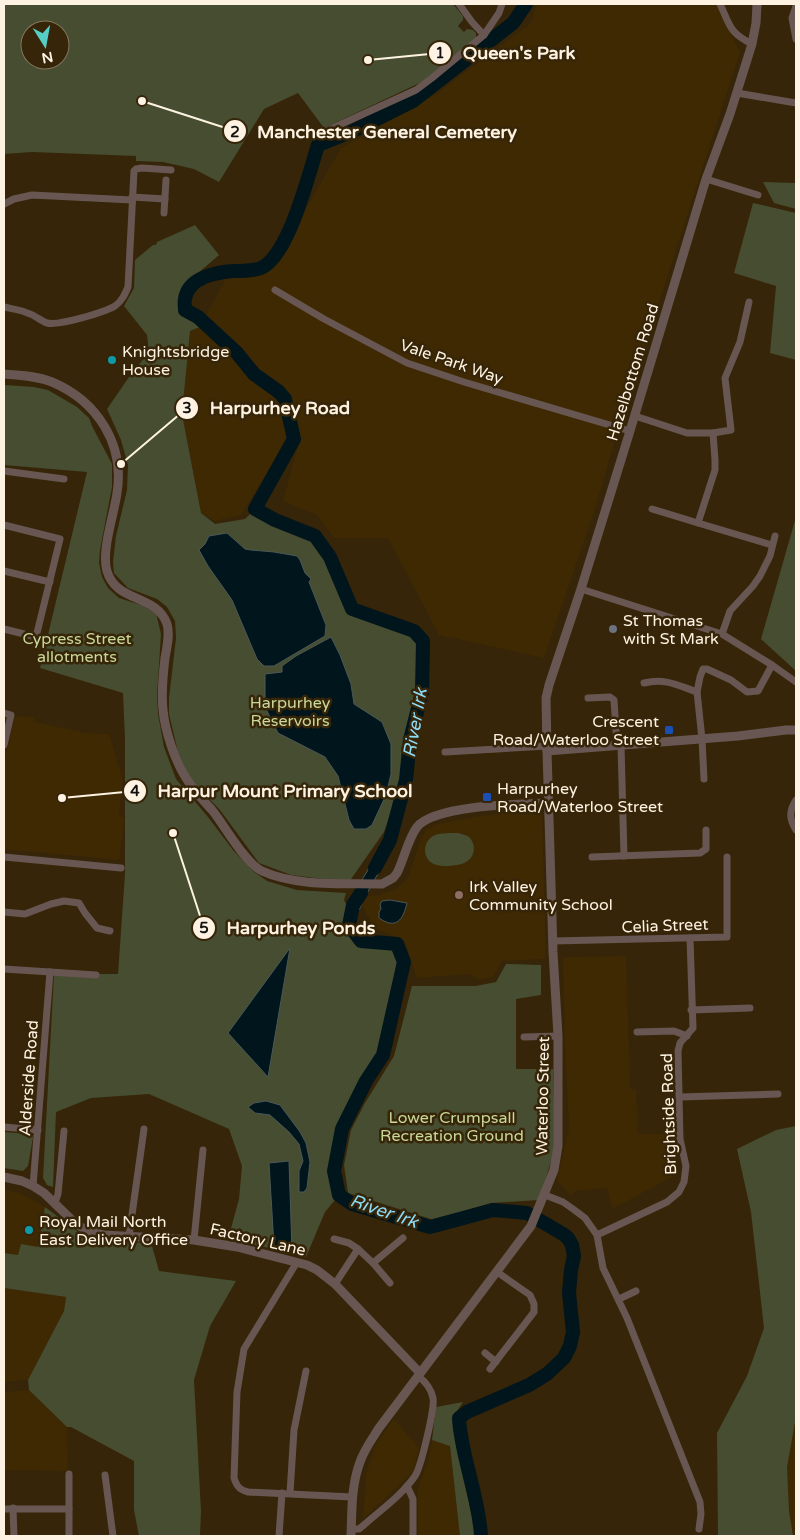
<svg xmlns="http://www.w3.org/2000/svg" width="800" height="1540" font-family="'Varela Round',sans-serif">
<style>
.built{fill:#3e2903}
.green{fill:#464d30;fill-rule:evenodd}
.water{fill:#00151c;stroke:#4c5857}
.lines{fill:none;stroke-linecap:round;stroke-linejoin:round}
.river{stroke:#00151c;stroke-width:14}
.minor{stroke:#685652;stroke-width:7}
.tertiary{stroke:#685652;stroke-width:9}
.culture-dot{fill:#0f9aa8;stroke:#362508;stroke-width:2}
.worship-dot{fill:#6b7280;stroke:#362508;stroke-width:2}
.transit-dot{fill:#1a4fb4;stroke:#362508;stroke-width:2}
.education-dot{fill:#8d6e63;stroke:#362508;stroke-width:2}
.labels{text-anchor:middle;stroke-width:5;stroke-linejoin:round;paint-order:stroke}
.poi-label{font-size:16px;fill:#fef3e2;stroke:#362508;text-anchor:start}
.street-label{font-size:16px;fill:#fef3e2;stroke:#362508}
.park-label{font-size:16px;fill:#c8d898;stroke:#362508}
.water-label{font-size:18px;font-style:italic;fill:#8cdbf6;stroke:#362508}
.leader{fill:none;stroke:#fef3e2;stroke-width:2}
.callout-dot{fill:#fef3e2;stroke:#362508;stroke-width:2}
.mark-label{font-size:15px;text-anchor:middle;font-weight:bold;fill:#111}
.callout-label{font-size:18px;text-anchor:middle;font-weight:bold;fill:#fef3e2;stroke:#362508;stroke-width:5;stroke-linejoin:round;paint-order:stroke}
</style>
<rect width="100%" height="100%" fill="#362508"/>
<g class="built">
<path d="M537,4H716L740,52L622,417L595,509L544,658L439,635L388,538H334L317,515L283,501L300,438L289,396L282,384L256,369L205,317L226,279L273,266L341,148L435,95L531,23Z"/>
<path d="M200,327L236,356L252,376L281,398L290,435L241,515L215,521L201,513L182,414L190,331Z"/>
<path d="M15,716L35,717V722L86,733L109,734L123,780L119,815L124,819L119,860L4,849V760Z"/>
<path d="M542,810L546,959L502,961L493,977L479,980L470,974L417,978L404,940L374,928L362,905L367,896L379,895L397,889L408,878L421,839L426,830L438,824L487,815Z"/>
<path d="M626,956L630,1089H636L638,1134H674L678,1174L612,1209L607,1188L574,1191L571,1196L557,1180L569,1128L565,1042L563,957Z"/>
<path d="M4,1190L20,1193L45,1207L38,1247L18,1255L4,1253Z"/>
<path d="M4,1288L66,1297L64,1311L28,1380L4,1382Z"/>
<path d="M796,1373V1536H779Z"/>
<path d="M29,1390L67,1427L68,1471L4,1470V1392Z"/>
<path d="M394,1419L419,1448L413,1472L363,1519L366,1474L375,1446Z"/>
<path d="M432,1440L450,1446L460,1536H418V1488L428,1461Z"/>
</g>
<g class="green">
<path d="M4,4H453L463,16V20L458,26L464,32L467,29L473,30L476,33V38L426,80L324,128L298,93L264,109L219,182L194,169L163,162L136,161V156L32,152L4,154ZM30,30H60V60H30Z"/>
<path d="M763,182L796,183V209L774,203Z"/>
<path d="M753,203L796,213V360L770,353L776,286L734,273Z"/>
<path d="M195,225L219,255L183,286L194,319L200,327L190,331L182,414L201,513L215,524L245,519L252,512L312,539L326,557L350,610L409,633L418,644L417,692L403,741L402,781L384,832L349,882L291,875L259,863L220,810L189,778L178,752L169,714V698L176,638L175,621L167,607L157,599L128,588L114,573L113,562L116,536L127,490L128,465L121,440L107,409L129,377L149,352L147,335L124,306L134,288L135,260L153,245H156L157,242Z"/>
<path d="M4,385L34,387L48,390L77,407L89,418L92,426L112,464V487L100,550L99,563L102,577L108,588L119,598L141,605L156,613L161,634L157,696L158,714L164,747L176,779L208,817L233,850L253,871L267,881L297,890L346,893L344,900L361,932L390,946L397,962L379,1053L361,1082L338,1128L329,1171L335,1200L325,1212L306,1257L240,1241L228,1239L239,1199L242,1166L229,1129L149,1094L91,1098L56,1112L53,1187L47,1185L43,1178L54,974H118L125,874V739L123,693L40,668L87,472L4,465Z"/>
<path d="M796,517V671L761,639Z"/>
<path d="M458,833C462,834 466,835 469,837C477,845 475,859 464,863C458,866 443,867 437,865C422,862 421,841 435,835C441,833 451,833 458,833Z"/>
<path d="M506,964L541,965V995L516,999V1069H553L555,1149L539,1200L491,1203L434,1220L348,1193L344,1165L351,1130L365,1103L394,1056L412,986H476L496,982Z"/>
<path d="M796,1126V1406L795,1412H796V1422H795L787,1467L789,1511L793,1536H718L717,1433L747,1376L764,1328L751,1212L737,1149L776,1130Z"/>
<path d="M4,1132L29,1134L33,1137L28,1166L23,1171L4,1168Z"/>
<path d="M45,1207L89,1240L147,1243L152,1246L159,1271L236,1281L210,1326L194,1380L201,1511L200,1536H139L134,1510V1461L71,1427H67L29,1390L28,1380L64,1311L66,1297L4,1288V1253L18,1255L21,1244L38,1247Z"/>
<path d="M463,1402L453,1417L456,1443L473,1521L475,1536H460L450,1446L432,1440L436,1407Z"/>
</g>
<g class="water">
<path d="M227,533L245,549L251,550L274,552L297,556L300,560L305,573L311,579L309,582L326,625L325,636L274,666H264L257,659L232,600L208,566L199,550L205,544L209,536Z"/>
<path d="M331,637L340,655L351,684L354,704L382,722L391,744V774L386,795L372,825L366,829H354L349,820L338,776L325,757L278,733L265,707V674L282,672V666L296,656Z"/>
<path d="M380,850L390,852L366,895L359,910L349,906L354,893Z"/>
<path d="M390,900L407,903C403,920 396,930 379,918V912L381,909L380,904L382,901Z"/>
<path d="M290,948L268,1077L228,1033Z"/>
<path d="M266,1101L280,1105L300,1132L306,1143L310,1162L307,1188L304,1192H299V1171L303,1161L299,1144L289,1132L270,1115L255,1113L248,1107L254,1103Z"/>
<path d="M289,1161L292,1251L274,1246L269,1163Z"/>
</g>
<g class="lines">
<g class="river">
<path d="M375,868L390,840L406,780L410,740L422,692L423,641L414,631L352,609L330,557L315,536L275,520L255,509L294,439L285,399L279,392L254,374L237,353L198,317L185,310C185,307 184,302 185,299C188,277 217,272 234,271C242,271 253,271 261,268C289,256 309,173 318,145L353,131L413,101L513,23L526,4"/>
<path d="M361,893L353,905L349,925L361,941L397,944L404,962L383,1055L366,1081L342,1129L334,1171L339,1195L352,1204L430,1227L493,1210L527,1213L563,1234L568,1238L572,1245L574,1256L571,1270L569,1293L573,1332L570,1346L564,1358L547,1374L529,1385L467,1412L459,1418C461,1457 479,1496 481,1536"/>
</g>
<g class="minor">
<path d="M459,4L472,22L484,35"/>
<path d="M720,4C730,25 729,33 752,44"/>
<path d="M796,6L792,18L796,39"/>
<path d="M737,93L796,103"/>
<path d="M326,131L416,90L432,78L484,35L499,13L502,4"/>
<path d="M706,179L758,195"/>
<path d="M132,197L165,199"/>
<path d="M4,204L14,199L32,195L132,200"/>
<path d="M164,213L166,180"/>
<path d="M275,290L324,319L407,363L464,382L630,431"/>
<path d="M4,307C13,309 22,310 30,314C36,316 41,321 47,323C59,326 105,312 115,306C122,301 125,294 128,287L134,171L136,169L142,168L171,170"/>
<path d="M635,416L687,433H713L715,460V470L698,523L772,545"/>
<path d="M713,433L731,430L725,378L740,342L749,302"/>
<path d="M4,471L64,479"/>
<path d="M652,509L698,523"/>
<path d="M4,525L60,539L36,637L4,629"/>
<path d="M4,571L50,582"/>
<path d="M581,589L722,634L772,665L796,682"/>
<path d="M722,634L730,611L753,586L760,576L770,556L775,536"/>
<path d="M644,683C665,678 677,685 697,692"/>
<path d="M588,698L610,697L614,700L617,745"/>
<path d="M4,713L11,715L4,745"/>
<path d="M621,745L624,856"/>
<path d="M445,752L547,746"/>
<path d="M704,779L702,739L697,692L700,677L703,669H707L731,680L747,692L758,691L772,665"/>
<path d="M796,800C789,811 789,819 796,830"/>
<path d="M4,857L121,868"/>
<path d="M592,857L700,853L706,849V830"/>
<path d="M4,912L25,914L51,904L64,901L79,903L85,913L97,928L110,931"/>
<path d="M553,941L727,937V857"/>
<path d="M4,969L96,975"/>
<path d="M691,1010L750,1008"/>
<path d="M637,1032L674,1031L687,1036"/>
<path d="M524,1037L558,1036"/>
<path d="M680,1097L778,1094"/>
<path d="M4,1127L38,1130"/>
<path d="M33,1186L50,972"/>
<path d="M545,1195L563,1202L573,1209L585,1218L597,1235L603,1268L627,1318L700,1502L701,1514L699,1529"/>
<path d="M55,1203L58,1194L64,1131"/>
<path d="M597,1235L667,1202L679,1192L684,1182L686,1166L680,1139L678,1051L680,1043L693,1028L690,938"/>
<path d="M129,1236L144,1129"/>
<path d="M334,1239L349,1243L358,1249"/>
<path d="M194,1240L203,1150"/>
<path d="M297,1262L244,1349L237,1392L234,1478C237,1487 240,1490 248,1492L352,1497"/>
<path d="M373,1263L390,1283"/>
<path d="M335,1284L358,1249L373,1263L403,1238"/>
<path d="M619,1299L636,1291"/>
<path d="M485,1353L496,1362"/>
<path d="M490,1369L534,1312V1304L530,1295L497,1272"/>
<path d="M69,1474V1536"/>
<path d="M105,1475L113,1536"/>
<path d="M407,1486L413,1499V1536"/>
<path d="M290,1493L294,1430L306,1371"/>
<path d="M13,1508L14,1536"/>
<path d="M4,1509H69"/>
<path d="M351,1529H359L365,1524C382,1509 402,1495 415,1476C421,1467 435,1408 433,1398C431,1388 426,1382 418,1376"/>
<path d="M279,1536L282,1493"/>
</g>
<g class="tertiary">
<path d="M4,374C19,375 38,376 52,382C97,401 125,444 117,493C114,515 101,551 107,571C116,603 157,594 167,624C170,634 167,647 165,658C163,675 161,693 163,710C165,731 175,761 186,778C193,790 203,800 212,810C225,826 245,863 262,871C297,887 344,883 382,884L393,878L397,873C404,859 408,839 417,827C435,805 520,804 548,803"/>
<path d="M547,751L738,736L786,730H796"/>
<path d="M4,1177L22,1181L33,1186L44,1193L76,1224L86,1230L104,1235L194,1240L237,1247L307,1265L317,1270L335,1284L420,1373"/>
<path d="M351,1536C352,1511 351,1486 360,1462C364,1450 372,1439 379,1428L531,1226L554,1170L558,1146V1036L553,952L547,751L546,698L549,685L581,589L630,431L706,179L730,114L752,44L756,23L757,4"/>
</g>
</g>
<g class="culture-dot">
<circle cx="112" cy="360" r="5"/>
<circle cx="29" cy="1230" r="5"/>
</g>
<circle class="worship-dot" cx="613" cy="629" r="5"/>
<g class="transit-dot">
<rect x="664" y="725" width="10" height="10" rx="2.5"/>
<rect x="482" y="792" width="10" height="10" rx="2.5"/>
</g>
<circle class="education-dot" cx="459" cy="895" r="5"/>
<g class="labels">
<g class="poi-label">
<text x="122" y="357">Knightsbridge<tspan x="122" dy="18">House</tspan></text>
<text x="623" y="626">St Thomas<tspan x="623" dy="18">with St Mark</tspan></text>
<text x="659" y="727" text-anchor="end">Crescent<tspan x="659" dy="18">Road/Waterloo Street</tspan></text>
<text x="497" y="794">Harpurhey<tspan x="497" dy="18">Road/Waterloo Street</tspan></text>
<text x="469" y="892">Irk Valley<tspan x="469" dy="18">Community School</tspan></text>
<text x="39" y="1227">Royal Mail North<tspan x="39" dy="18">East Delivery Office</tspan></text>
</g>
<g class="street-label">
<text transform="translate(452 361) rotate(19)" y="6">Vale Park Way</text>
<text transform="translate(632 372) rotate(-73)" y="6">Hazelbottom Road</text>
<text transform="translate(665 925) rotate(-2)" y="6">Celia Street</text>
<text transform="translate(28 1078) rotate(-86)" y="6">Alderside Road</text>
<text transform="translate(542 1096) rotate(-89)" y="6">Waterloo Street</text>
<text transform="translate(668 1114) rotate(-92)" y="6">Brightside Road</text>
<text transform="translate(258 1239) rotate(13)" y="6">Factory Lane</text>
</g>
<g class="park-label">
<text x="77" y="644">Cypress Street<tspan x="77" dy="18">allotments</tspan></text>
<text x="290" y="708">Harpurhey<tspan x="290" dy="18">Reservoirs</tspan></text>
<text x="452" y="1123">Lower Crumpsall<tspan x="452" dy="18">Recreation Ground</tspan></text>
</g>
<g class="water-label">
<text transform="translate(415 723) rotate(-80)" y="6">River Irk</text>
<text transform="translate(384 1211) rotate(19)" y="6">River Irk</text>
</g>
</g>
<path class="leader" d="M368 60L440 53M142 101L235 131M121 464L187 408M62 798L135 791M173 833L204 928"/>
<g class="callout-dot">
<circle cx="368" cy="60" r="5"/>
<circle cx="142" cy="101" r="5"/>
<circle cx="121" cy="464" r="5"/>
<circle cx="62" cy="798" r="5"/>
<circle cx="173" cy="833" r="5"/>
<circle cx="440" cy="53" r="12"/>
<circle cx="235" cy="131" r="12"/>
<circle cx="187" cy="408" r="12"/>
<circle cx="135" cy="791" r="12"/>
<circle cx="204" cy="928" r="12"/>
</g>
<g class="mark-label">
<text x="440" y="58">1</text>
<text x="235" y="137">2</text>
<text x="187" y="413">3</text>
<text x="135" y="796">4</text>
<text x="204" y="933">5</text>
</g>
<g class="callout-label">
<text x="519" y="59">Queen's Park</text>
<text x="387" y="138">Manchester General Cemetery</text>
<text x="280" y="414">Harpurhey Road</text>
<text x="285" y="797">Harpur Mount Primary School</text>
<text x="301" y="934">Harpurhey Ponds</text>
</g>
<rect width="800" height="1540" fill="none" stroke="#fef3e2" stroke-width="10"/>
<g transform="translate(45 45) rotate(169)"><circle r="24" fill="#362508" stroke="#86775f"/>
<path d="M0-4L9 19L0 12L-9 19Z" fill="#55cec6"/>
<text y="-8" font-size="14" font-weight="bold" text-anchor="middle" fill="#fef3e2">N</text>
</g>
</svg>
